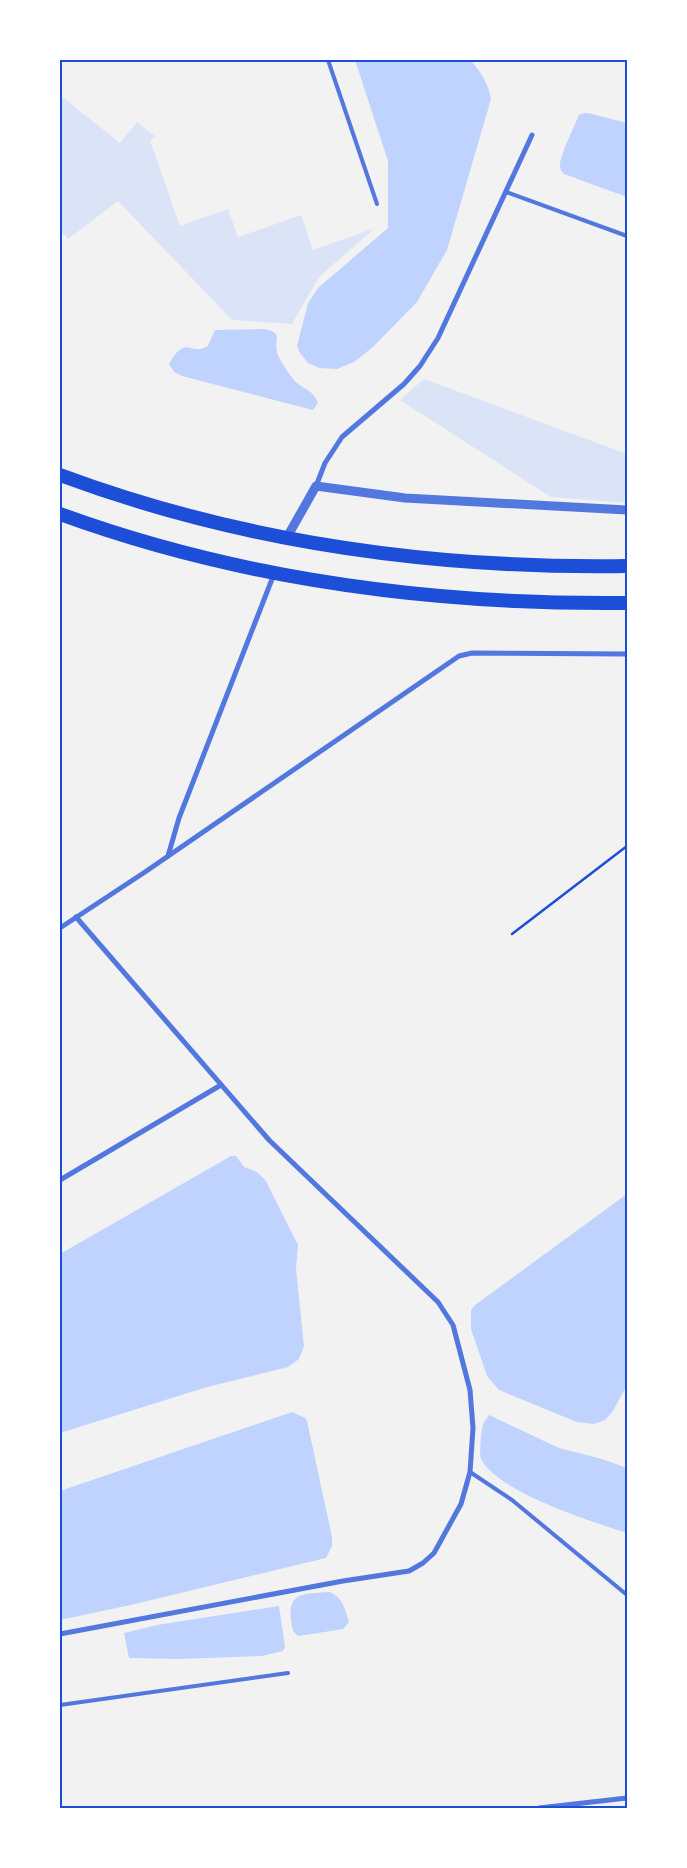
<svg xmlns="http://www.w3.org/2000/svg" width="687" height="1868" font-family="Jost,sans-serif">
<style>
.green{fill:#dbe4f7}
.water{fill:#bfd3fe}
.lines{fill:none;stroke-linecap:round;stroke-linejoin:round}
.path{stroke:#1d4ed8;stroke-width:2.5}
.service{stroke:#5277de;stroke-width:4}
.minor{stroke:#5277de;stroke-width:5}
.tertiary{stroke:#5277de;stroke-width:9}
.trunk{stroke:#1d4ed8;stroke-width:14}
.neatline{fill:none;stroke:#1d4ed8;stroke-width:2}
</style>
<rect width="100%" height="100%" fill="#f2f2f2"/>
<g class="green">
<path d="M60,95L120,143L137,122L156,137L150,140L180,226L228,209L238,237L301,215L313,250L375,228L319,277L292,324L232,320L118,201L68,239L60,230Z"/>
<path d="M424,379L627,454V503L551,497L400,400Z"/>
</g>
<g class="water">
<path d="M355,60H470C481,71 488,84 491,99L447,250L417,302L373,347L354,362L337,369L319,368L308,363L300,353L297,346L308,303L318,288L388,228V161Z"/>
<path d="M584,113H588L627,123V197L564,174C562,171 560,170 560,166C559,157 575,125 579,115Z"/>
<path d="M264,329C284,333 274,338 277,352C278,356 281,362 284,366C287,371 292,378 296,382C304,389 315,392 318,403L313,410L182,376L174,372L169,364C187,333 188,357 208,346L215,330Z"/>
<path d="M231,1156H236L244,1167L257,1172L266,1181L298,1245L296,1269L304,1346L299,1359L288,1367L207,1387L60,1433V1254Z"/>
<path d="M627,1194V1385L613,1411L605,1420L594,1424L577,1422L499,1390L487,1376L471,1329V1310L475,1305Z"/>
<path d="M292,1412L305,1418L307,1421L332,1537V1546L326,1558L135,1604L60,1620V1491Z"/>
<path d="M489,1415L559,1448L602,1459L627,1468V1533C590,1521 499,1493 481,1459C479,1455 481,1430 483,1425C484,1421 487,1418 489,1415Z"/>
<path d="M330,1592C343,1598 345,1609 349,1622L343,1629L299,1636C292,1633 292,1627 291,1620C287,1590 308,1594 330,1592Z"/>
<path d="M279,1606L285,1647L283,1651L262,1656L179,1659L129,1658L124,1633L157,1625Z"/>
</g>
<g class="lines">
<path class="path" d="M512,934L627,846"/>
<g class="service">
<path d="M328,60L377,204"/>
<path d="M506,192L627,236"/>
<path d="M470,1472L512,1500L627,1595"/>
<path d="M60,1705L288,1673"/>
</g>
<g class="minor">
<path d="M316,486L325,463L342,437L404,384L420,366L438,338L532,135"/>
<path d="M168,856L179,818L274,574"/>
<path d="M60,928L145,872L459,656L472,653L627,654"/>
<path d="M60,1180L221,1085"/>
<path d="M60,1634L343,1581L409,1571L423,1563L434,1553L461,1504L470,1472L473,1428L470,1390L453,1325L438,1302L269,1140L76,917"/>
<path d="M539,1808L627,1798"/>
</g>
<path class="tertiary" d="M286,539L316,486L405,498L627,510"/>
<g class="trunk">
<path d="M60,475C243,543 433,569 627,566"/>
<path d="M60,514C241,580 435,605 627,603"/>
</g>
</g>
<rect width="687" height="1868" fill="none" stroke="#ffffff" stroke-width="122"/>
<rect x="61" y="61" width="565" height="1746" class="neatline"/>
</svg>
